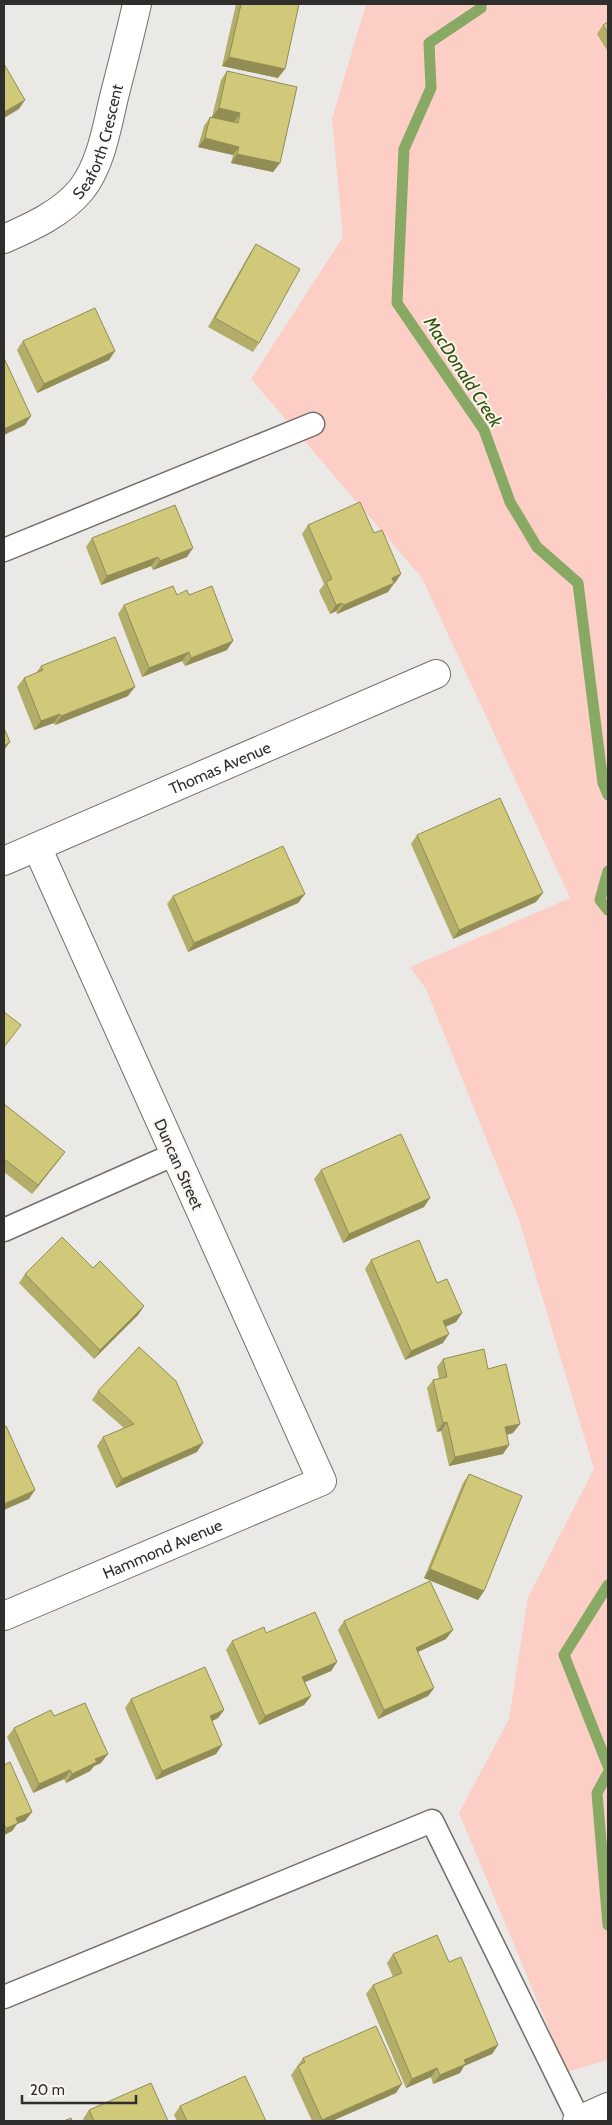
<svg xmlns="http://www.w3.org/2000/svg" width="612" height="2125" font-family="Cabin,sans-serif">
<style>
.green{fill:#fdcec6}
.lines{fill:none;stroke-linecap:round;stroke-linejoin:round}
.stream{stroke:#87a964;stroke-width:11}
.lane-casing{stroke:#726f6c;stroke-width:25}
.street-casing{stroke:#726f6c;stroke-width:30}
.lane{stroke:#fff;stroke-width:22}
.street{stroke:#fff;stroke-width:28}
.wall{fill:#b2ad68}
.shaded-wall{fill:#918d55}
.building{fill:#cfc979;stroke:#918d55}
.labels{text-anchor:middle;stroke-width:4;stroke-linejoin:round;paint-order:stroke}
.street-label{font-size:16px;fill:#2f2e2c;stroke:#f9f6f2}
.water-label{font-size:18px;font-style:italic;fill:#345203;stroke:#f9f6f2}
</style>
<rect width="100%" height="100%" fill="#ebe9e5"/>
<path class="green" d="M366,4H608V387L606,393L608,401V2060L567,2072L459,1813L509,1719L528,1597L594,1469L519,1220L426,989L410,967L570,898L422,578L251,379L343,237L332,119Z"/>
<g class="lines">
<g class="stream">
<path d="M481,4V8L429,43L431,88L404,149L397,303L484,430L510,502L537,547L578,583L603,783L608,795"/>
<path d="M608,871L600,900L608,910"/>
<path d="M608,1585L564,1655L608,1766"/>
<path d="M608,1773L597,1793L608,1925"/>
</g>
<g class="lane-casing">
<g id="lane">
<path d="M4,550L313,424"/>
<path d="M4,1230L175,1154"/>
<path d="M4,1997L432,1821L579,2120"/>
</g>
</g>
<g class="street-casing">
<g id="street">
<path id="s1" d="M4,239C31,227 61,214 81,190C101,165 107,127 114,97C122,66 130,35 137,4"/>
<path id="s2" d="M4,861L436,674"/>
<path id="s3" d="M4,1616L322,1481L37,847"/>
<path d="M577,2121L608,2107"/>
</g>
</g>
<use href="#lane" class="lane"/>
<use href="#street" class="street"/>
</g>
<g class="wall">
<path d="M236,4H299L278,78L222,66Z"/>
<path d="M608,22V52L597,34L603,25Z"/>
<path d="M227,71L280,163L273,172L231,163L233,155L198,147L204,126L210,117H212L221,80Z"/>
<path d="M256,244L259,343L253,352L208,327L250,253Z"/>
<path d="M23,341L115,351L109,360L37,393L17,350Z"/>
<path d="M308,525L374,533L401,574L388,592L337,614L336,611L330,614L319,591L324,584L302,534Z"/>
<path d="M92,538L187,557L153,570L151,566L101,585L86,547Z"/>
<path d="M177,595H189L227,650L185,666L182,661L142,677L118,614L124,605Z"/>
<path d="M41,666L128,696L55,725L54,723L34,730L17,687L24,678L36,673Z"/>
<path d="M417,835L536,902L453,939L411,844Z"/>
<path d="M305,894L298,903L188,952L167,904L173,896Z"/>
<path d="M4,1104L59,1160L32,1194L4,1172Z"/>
<path d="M321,1170L424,1207L343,1243L314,1179Z"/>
<path d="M371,1260L437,1283L462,1313L456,1322L446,1327L443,1343L405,1360L365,1269Z"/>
<path d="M93,1268L144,1306L138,1315L94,1359L19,1283L25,1274Z"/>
<path d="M443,1359L488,1369L513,1433L507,1435L509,1445L503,1454L449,1466L441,1431L437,1432L427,1388L433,1380L439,1378L437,1367Z"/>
<path d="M98,1391L197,1452L116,1488L97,1446L103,1437L124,1428L92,1400Z"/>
<path d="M469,1474L484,1591L478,1600L424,1578L463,1483Z"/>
<path d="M344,1621L446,1639L418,1652L434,1688L428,1696L378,1719L338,1630Z"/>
<path d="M266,1633L337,1662L331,1671L305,1682L311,1696L304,1705L259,1725L226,1650L232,1641Z"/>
<path d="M131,1699L224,1710L218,1718L212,1721L222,1745L216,1754L156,1780L125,1708Z"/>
<path d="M54,1716L101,1763L94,1766L90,1771L66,1783L64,1779L33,1793L7,1737L14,1728Z"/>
<path d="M4,1765L32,1812L25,1821L17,1824L12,1831L4,1835Z"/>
<path d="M393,1954L449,1962L498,2045L492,2054L464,2066L460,2073L433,2084L431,2077L406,2088L366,1994L373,1985L393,1977L387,1963Z"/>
<path d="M303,2058L396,2093L332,2121H312L291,2075Z"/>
<path d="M180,2106L266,2121H177L174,2115Z"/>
<path d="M89,2110L168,2121H84L83,2119Z"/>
</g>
<g class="shaded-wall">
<path d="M229,57L285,69L278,78L222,66Z"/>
<path d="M25,100L19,109L4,118V112Z"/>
<path d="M219,108L240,113L234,122L212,117Z"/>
<path d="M205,138L239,147L233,155L198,147Z"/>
<path d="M237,154L280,163L273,172L231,163Z"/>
<path d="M115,351L109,360L37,393L44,384Z"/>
<path d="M31,416L25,425L4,435V429Z"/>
<path d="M193,548L187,557L153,570L160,561Z"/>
<path d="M158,557L151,566L101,585L107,576Z"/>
<path d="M401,574L395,583L386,587L392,578Z"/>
<path d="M394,583L388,592L337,614L344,605Z"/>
<path d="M342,603L336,611L330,614L336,605Z"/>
<path d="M233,641L227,650L185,666L191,658Z"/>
<path d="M189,652L182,661L142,677L149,668Z"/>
<path d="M135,687L128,696L55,725L61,716Z"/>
<path d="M60,714L54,723L34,730L41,721Z"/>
<path d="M10,742L4,750V746Z"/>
<path d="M543,893L536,902L453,939L459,930Z"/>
<path d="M305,894L298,903L188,952L194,943Z"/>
<path d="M65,1152L59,1160L32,1194L38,1185Z"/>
<path d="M430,1198L424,1207L343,1243L349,1234Z"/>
<path d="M144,1306L138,1315L94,1359L100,1350Z"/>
<path d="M462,1313L456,1322L437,1330L443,1321Z"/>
<path d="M449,1334L443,1343L405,1360L411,1351Z"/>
<path d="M447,1422L441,1431L437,1432L443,1423Z"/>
<path d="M520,1424L513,1433L499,1436L505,1427Z"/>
<path d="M203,1443L197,1452L116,1488L122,1479Z"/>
<path d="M509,1445L503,1454L449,1466L455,1457Z"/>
<path d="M35,1490L29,1499L4,1510V1504Z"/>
<path d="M430,1569L484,1591L478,1600L424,1578Z"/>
<path d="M453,1630L446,1639L409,1656L416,1648Z"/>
<path d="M337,1662L331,1671L296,1686L302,1677Z"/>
<path d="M434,1688L428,1696L378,1719L384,1710Z"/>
<path d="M311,1696L304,1705L259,1725L265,1716Z"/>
<path d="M224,1710L218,1718L204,1725L210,1716Z"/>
<path d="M222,1745L216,1754L156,1780L162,1771Z"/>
<path d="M108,1754L101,1763L94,1766L90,1771L66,1783L72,1774L95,1759Z"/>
<path d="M70,1770L64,1779L33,1793L39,1784Z"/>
<path d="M32,1812L25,1821L17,1824L12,1831L4,1835V1832L7,1828L16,1818Z"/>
<path d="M498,2045L492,2054L464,2066L460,2073L433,2084L440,2075L464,2060Z"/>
<path d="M437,2068L431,2077L406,2088L412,2079Z"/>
<path d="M402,2084L396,2093L332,2121H321L322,2120Z"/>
</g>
<g class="building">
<path d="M241,4H299L285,69L229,57Z"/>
<path d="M608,22V33L603,25Z"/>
<path d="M4,64L25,100L4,112Z"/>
<path d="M227,71L297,87L280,163L237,154L239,147L205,138L210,117L238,123L240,113L219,108Z"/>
<path d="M256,244L300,269L259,343L215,318Z"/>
<path d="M95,308L115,351L44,384L23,341Z"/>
<path d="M4,358L31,416L4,429Z"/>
<path d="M360,502L374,533L382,530L401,574L392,578L394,583L344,605L342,603L336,605L326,582L332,579L308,525Z"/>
<path d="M175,505L193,548L160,561L158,557L107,576L92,538Z"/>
<path d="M173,586L177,595L187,590L189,595L212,586L233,641L191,658L189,652L149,668L124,605Z"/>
<path d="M115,637L135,687L61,716L60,714L41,721L24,678L43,670L41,666Z"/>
<path d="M4,728L10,742L4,746Z"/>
<path d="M500,798L543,893L459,930L417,835Z"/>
<path d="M283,846L305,894L194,943L173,896Z"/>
<path d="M4,1012L21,1025L4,1047Z"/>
<path d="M4,1104L65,1152L38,1185L4,1159Z"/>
<path d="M401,1134L430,1198L349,1234L321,1170Z"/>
<path d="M62,1237L93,1268L100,1261L144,1306L100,1350L25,1274Z"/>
<path d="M419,1240L437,1283L447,1279L462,1313L443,1321L449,1334L411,1351L371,1260Z"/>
<path d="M139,1347L176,1381L203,1443L122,1479L103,1437L134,1424L98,1391Z"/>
<path d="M484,1349L488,1369L506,1364L520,1424L505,1427L509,1445L455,1457L447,1422L443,1423L433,1380L447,1377L443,1359Z"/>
<path d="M6,1426L35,1490L4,1504V1427Z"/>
<path d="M469,1474L522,1496L484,1591L430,1569Z"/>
<path d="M430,1581L453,1630L416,1648L434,1688L384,1710L344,1621Z"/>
<path d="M315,1612L337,1662L302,1677L311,1696L265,1716L232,1641L264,1627L266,1633Z"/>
<path d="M205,1667L224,1710L210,1716L222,1745L162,1771L131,1699Z"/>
<path d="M85,1703L108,1754L95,1759L97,1762L72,1774L70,1770L39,1784L14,1728L51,1710L54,1716Z"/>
<path d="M10,1762L32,1812L16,1818L18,1823L7,1828L4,1825V1765Z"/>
<path d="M437,1935L449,1962L461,1957L498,2045L464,2060L466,2064L440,2075L437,2068L412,2079L373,1985L402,1973L393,1954Z"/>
<path d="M376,2026L402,2084L322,2120L298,2066L305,2062L303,2058Z"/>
<path d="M245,2076L266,2121H187L180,2106Z"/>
<path d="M151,2083L168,2121H94L89,2110Z"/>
<path d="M71,2118L72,2121H64Z"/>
</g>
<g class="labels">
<g class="street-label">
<text dy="6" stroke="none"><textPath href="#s1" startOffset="144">Seaforth Crescent</textPath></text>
<text dy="6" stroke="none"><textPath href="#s2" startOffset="235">Thomas Avenue</textPath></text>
<text transform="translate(179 1164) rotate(66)" y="6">Duncan Street</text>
<text dy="6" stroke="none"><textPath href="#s3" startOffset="172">Hammond Avenue</textPath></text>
</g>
<g class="water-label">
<text transform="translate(463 372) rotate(57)" y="6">MacDonald Creek</text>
</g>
</g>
<rect width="612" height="2125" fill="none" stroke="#2f2e2c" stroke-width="10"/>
<path d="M22 2095v8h114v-8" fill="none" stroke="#2f2e2c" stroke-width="2.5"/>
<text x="30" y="2095" font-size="15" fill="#2f2e2c" stroke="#f9f6f2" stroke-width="4" paint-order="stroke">20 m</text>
</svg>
